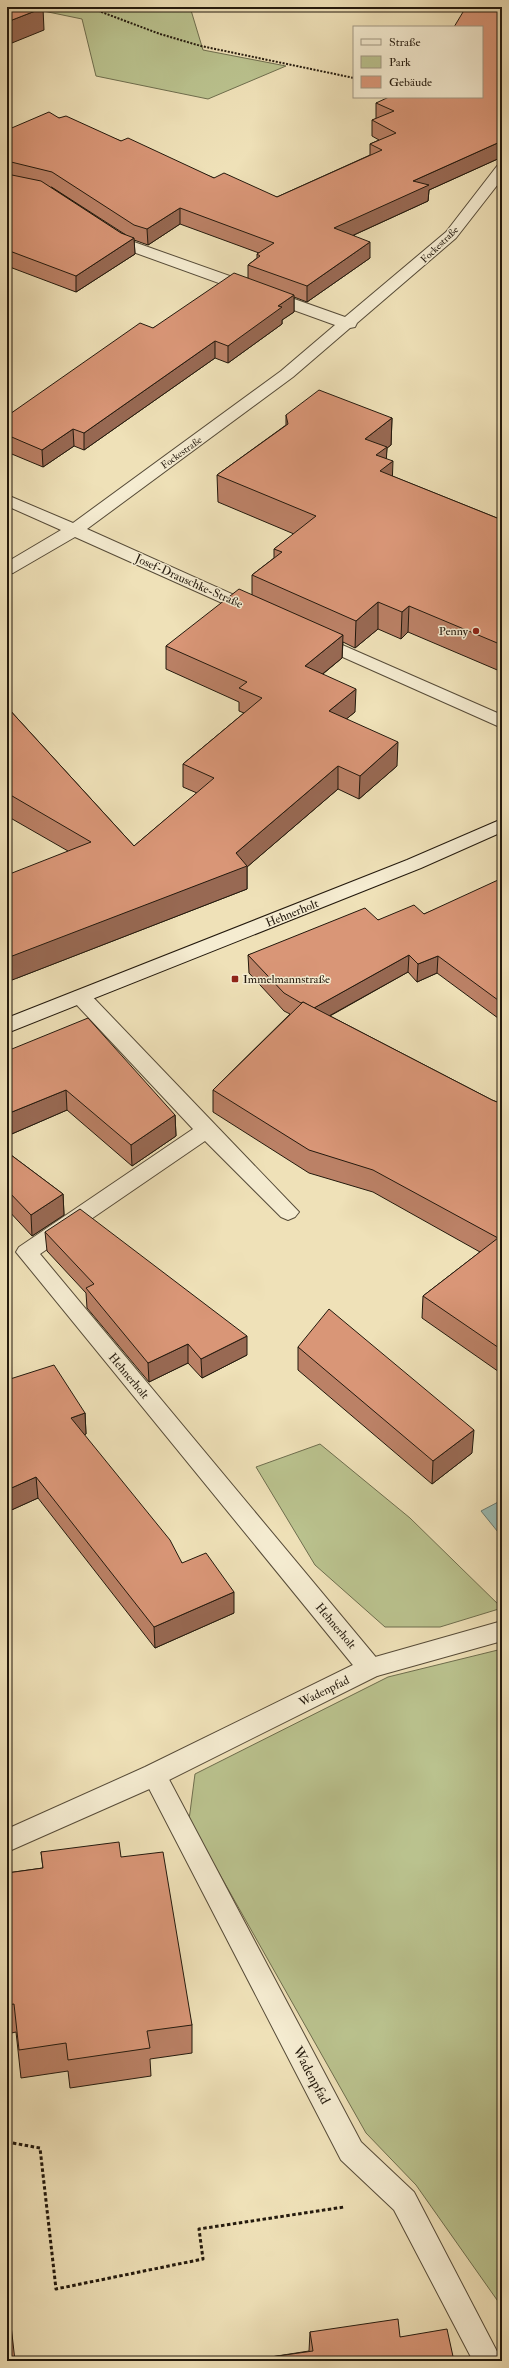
<svg xmlns="http://www.w3.org/2000/svg" width="509" height="2368" font-family="'IM FELL Double Pica',serif">
<style>
.green{fill:#bac28e;stroke:#6e6e4e}
.water{fill:#9abcb4;stroke:#6a7b71}
.lines{fill:none;stroke-linecap:round;stroke-linejoin:round}
.lane-casing{stroke:#564b38;stroke-width:2}
.street-casing{stroke:#564b38;stroke-width:2}
.secondary-casing{stroke:#23190d;stroke-width:2}
.path-far1{stroke:#23190d;stroke-width:2;stroke-dasharray:2 1.5;stroke-linecap:butt}
.path{stroke:#23190d;stroke-width:3;stroke-dasharray:3.5 2.5;stroke-linecap:butt}
.lane{fill:#f5ecd1;fill-rule:evenodd}
.street{fill:#f5ecd1;fill-rule:evenodd}
.secondary{fill:#f5ecd1;fill-rule:evenodd}
.wall{fill:#bb8166;stroke:#23190d;fill-rule:evenodd}
.shaded-wall{fill:#986953;stroke:#23190d}
.building{fill:#d99677;stroke:#23190d}
.poi-dot{fill:#8f2418;stroke:#f5ecd1;stroke-width:1.5}
.labels{text-anchor:middle;stroke-width:3;stroke-linejoin:round;paint-order:stroke}
.far-street-label{font-size:10px;fill:#23190d;stroke:#f5ecd1}
.street-label{font-size:12px;fill:#23190d;stroke:#f5ecd1}
.poi-label{font-size:12px;fill:#23190d;stroke:#f5ecd1;text-anchor:end}
.near-street-label{font-size:14px;fill:#23190d;stroke:#f5ecd1}
</style>
<rect width="100%" height="100%" fill="#efe1b8"/>
<filter id="stains"><feTurbulence type="fractalNoise" baseFrequency=".005" numOctaves="4"/><feColorMatrix values="0 0 0 0 .2 0 0 0 0 .09 0 0 0 0 .02 0 0 0 .5 -.17"/></filter>
<radialGradient id="worn" r=".72"><stop offset=".6" stop-color="#630" stop-opacity="0"/><stop offset="1" stop-color="#630" stop-opacity=".3"/></radialGradient>
<g class="green">
<path d="M24,7H190L203,50L286,66L208,99L96,76L82,19Z"/>
<path d="M320,1444L410,1518L502,1608L440,1627H385L315,1565L256,1467Z"/>
<path d="M502,1649V2307L416,2185L366,2133L189,1820L195,1774L388,1677Z"/>
</g>
<path class="water" d="M502,1500V1537L481,1511Z"/>
<g class="lines">
<g class="lane-casing">
<g id="lane">
<path d="M81,990L88,992L299,1212L295,1217L288,1220L281,1217L205,1141L40,1254L379,1661L382,1668L379,1675L370,1678L361,1675L16,1252L19,1247L193,1129L74,1002L71,997L74,992Z"/>
<path d="M154,1765L163,1768L361,2142L414,2192L502,2361H473L394,2210L341,2160L142,1775L145,1768Z"/>
</g>
</g>
<g class="street-casing">
<g id="street">
<path d="M502,164V179L456,238L357,323L355,327L350,328L293,377L87,529L261,607L264,611L261,615H249L75,537L13,573L7,574V562L61,530L7,506V495L73,523L281,371L335,325L122,248L101,233L104,230H114L134,242L345,317L446,232L497,166Z"/>
<path d="M315,633L502,715V728L309,642L306,638L309,634Z"/>
<path d="M502,1621V1641L377,1676L163,1783L7,1852V1829L145,1767L361,1661Z"/>
</g>
</g>
<g class="secondary-casing">
<path id="secondary" d="M502,819V832L421,868L7,1033V1018L407,860Z"/>
</g>
<path class="path-far1" d="M88,7L160,34L201,46L354,78"/>
<path class="path" d="M7,2142L40,2148L56,2289L203,2259L199,2229L344,2207"/>
<use href="#lane" class="lane"/>
<use href="#street" class="street"/>
<use href="#secondary" class="secondary"/>
</g>
<g class="wall">
<path d="M502,7V157L429,190L428,201L354,235L370,258L307,302L294,297V312L282,320V324L228,363L215,358L84,450L74,446L43,467L7,452V416L153,328L248,278V265L257,258V254L259,253L180,224L148,245L134,240L135,254L76,292L7,266V130L59,118L121,141L214,178L277,197L370,155V144L379,140L372,136V120L376,119V103L482,97ZM51,187L53,188L126,235L121,233Z"/>
<path d="M286,415L392,418L391,445L387,448L386,459L392,476L502,520V672L408,632L401,639L378,629L355,648L343,642L342,658L323,674L355,712L346,719L397,766L359,799L338,789L247,867V889L17,978L68,851L7,816V707L134,846L197,793L183,787V764L244,713L239,711V702L166,669V646L252,595V575L274,558V549L294,534L218,502L217,475L286,425Z"/>
<path d="M502,883V1021L437,973L417,982L408,972L330,1016L492,1100L502,1104V1374L422,1318L423,1296L480,1252L373,1192L309,1173L213,1112V1090L290,1014L284,1011L249,973L248,955L378,920L424,914Z"/>
<path d="M7,1051L175,1115L176,1136L132,1166L67,1110L7,1136Z"/>
<path d="M7,1152L63,1194L64,1215L32,1236L7,1209Z"/>
<path d="M45,1232L247,1355L202,1378L188,1363L149,1382L87,1308L86,1293L47,1251Z"/>
<path d="M298,1347L472,1453L432,1484L298,1370Z"/>
<path d="M85,1413L86,1434L84,1435L182,1563L234,1613L155,1648L38,1498L7,1512Z"/>
<path d="M41,1852L121,1857L192,2025V2053L150,2059L151,2076L70,2088L68,2071L21,2078L16,2032L7,2034V1873L43,1868Z"/>
<path d="M310,2332L400,2337L454,2361H264V2358L309,2351Z"/>
</g>
<g class="shaded-wall">
<path d="M43,8L44,30L7,45V22Z"/>
<path d="M502,141V157L429,190L428,201L334,244V228L413,181Z"/>
<path d="M180,208V224L148,245L147,229Z"/>
<path d="M134,238L135,254L76,292V276Z"/>
<path d="M370,242V258L307,302V286Z"/>
<path d="M294,295V312L282,320V324L228,363V346L278,306Z"/>
<path d="M215,341V358L84,450V433Z"/>
<path d="M392,418L391,445L387,448L386,466L393,461L392,487L379,497L365,439Z"/>
<path d="M73,429L74,446L43,467L42,450Z"/>
<path d="M378,602V629L355,648L356,621Z"/>
<path d="M409,606L408,632L401,639L402,612Z"/>
<path d="M343,635L342,658L304,689L305,666Z"/>
<path d="M356,689L355,712L328,734L329,711Z"/>
<path d="M398,742L397,766L359,799L360,776Z"/>
<path d="M338,766V789L247,867V889L7,982V958L236,853Z"/>
<path d="M409,955L408,972L311,1026L312,1009Z"/>
<path d="M438,956L437,973L417,982L418,964Z"/>
<path d="M66,1090L67,1110L7,1136V1114Z"/>
<path d="M175,1115L176,1136L132,1166L131,1145Z"/>
<path d="M63,1194L64,1215L32,1236L31,1215Z"/>
<path d="M247,1336V1355L202,1378L201,1359Z"/>
<path d="M188,1344V1363L149,1382L148,1363Z"/>
<path d="M85,1413L86,1434L72,1439L71,1418Z"/>
<path d="M474,1430L472,1453L432,1484L433,1461Z"/>
<path d="M36,1477L38,1498L7,1512V1490Z"/>
<path d="M234,1592V1613L155,1648L154,1627Z"/>
</g>
<g class="building">
<path d="M7,7H42L43,8L7,22Z"/>
<path d="M466,7H502V141L413,181L429,185L334,228L370,242L307,286L248,265L260,256L257,254L274,243L180,208L147,229L134,225L52,172L7,161V130L49,112L59,118L66,116L121,141L128,138L214,178L224,173L277,197L382,150L370,144L396,133L372,120L394,111L376,103L389,97H482V27H454Z"/>
<path d="M7,174L41,181L121,233L134,238L76,276L7,250Z"/>
<path d="M234,273L294,295L278,306L282,307L228,346L215,341L84,433L73,429L42,450L7,435V416L140,323L153,328Z"/>
<path d="M319,390L392,418L365,439L387,447L376,455L393,461L380,471L502,520V645L409,606L402,612L378,602L356,621L252,575L282,552L274,549L316,516L217,475L288,424L286,415Z"/>
<path d="M239,589L343,635L305,666L356,689L329,711L398,742L360,776L338,766L236,853L247,866L7,958V875L91,842L7,793V707L134,846L214,778L183,764L262,698L239,688L247,682L166,646Z"/>
<path d="M498,880L502,883V1003L438,956L418,964L409,955L314,1008L303,1002L301,1003L284,993L248,955L365,908L378,920L414,905L424,914Z"/>
<path d="M303,1002L492,1100L502,1104V1350L423,1296L498,1238L373,1170L309,1150L213,1090Z"/>
<path d="M88,1018L175,1115L131,1145L66,1090L7,1114V1051Z"/>
<path d="M7,1152L63,1194L31,1215L7,1190Z"/>
<path d="M80,1209L247,1336L201,1359L188,1344L148,1363L86,1288L94,1284L45,1232Z"/>
<path d="M329,1309L474,1430L433,1461L298,1347Z"/>
<path d="M54,1365L85,1413L71,1418L170,1540L182,1563L206,1553L234,1592L154,1627L36,1477L7,1490V1380Z"/>
<path d="M119,1842L121,1857L163,1852L192,2025L147,2031L150,2048L68,2060L66,2043L19,2050L14,2004L7,2005V1873L43,1868L41,1852Z"/>
<path d="M7,2289L15,2361H7Z"/>
<path d="M398,2319L400,2337L447,2329L454,2361H265L264,2358L313,2351L310,2332Z"/>
</g>
<g class="poi-dot">
<circle cx="476" cy="631" r="4"/>
<rect x="231" y="975" width="8" height="8" rx="2"/>
</g>
<g class="labels">
<g class="far-street-label">
<text transform="translate(439 244) rotate(-44)" y="4">Fockestraße</text>
<text transform="translate(181 452) rotate(-36)" y="4">Fockestraße</text>
</g>
<g class="street-label">
<text transform="translate(189 581) rotate(24)" y="4">Josef-Drauschke-Straße</text>
<text transform="translate(292 913) rotate(-22)" y="4">Hehnerholt</text>
<text transform="translate(129 1376) rotate(50)" y="4">Hehnerholt</text>
<text transform="translate(336 1626) rotate(50)" y="4">Hehnerholt</text>
<text transform="translate(324 1691) rotate(-26)" y="4">Wadenpfad</text>
</g>
<g class="poi-label">
<text x="468" y="635">Penny</text>
<text x="243" y="983" text-anchor="start">Immelmannstraße</text>
</g>
<g class="near-street-label">
<text transform="translate(312 2075) rotate(62)" y="5">Wadenpfad</text>
</g>
</g>
<rect width="509" height="2368" fill="none" stroke="#efe1b8" stroke-width="24"/>
<rect x="8" y="8" width="493" height="2352" fill="none" stroke="#23190d" stroke-width="2"/>
<rect x="12" y="12" width="485" height="2344" fill="none" stroke="#23190d"/>
<rect x="353" y="26" width="130" height="72" fill="#f5ecd1" stroke="#a19883"/>
<rect x="361" y="39" width="20" height="6" fill="#f5ecd1" stroke="#a19883"/>
<text x="389" y="46" font-size="12" fill="#23190d">Straße</text>
<rect x="361" y="56" width="20" height="12" fill="#bac28e" stroke="#a19883"/>
<text x="389" y="66" font-size="12" fill="#23190d">Park</text>
<rect x="361" y="76" width="20" height="12" fill="#d99677" stroke="#a19883"/>
<text x="389" y="86" font-size="12" fill="#23190d">Gebäude</text>
<rect width="100%" height="100%" filter="url(#stains)"/>
<rect width="100%" height="100%" fill="url(#worn)"/>
</svg>
